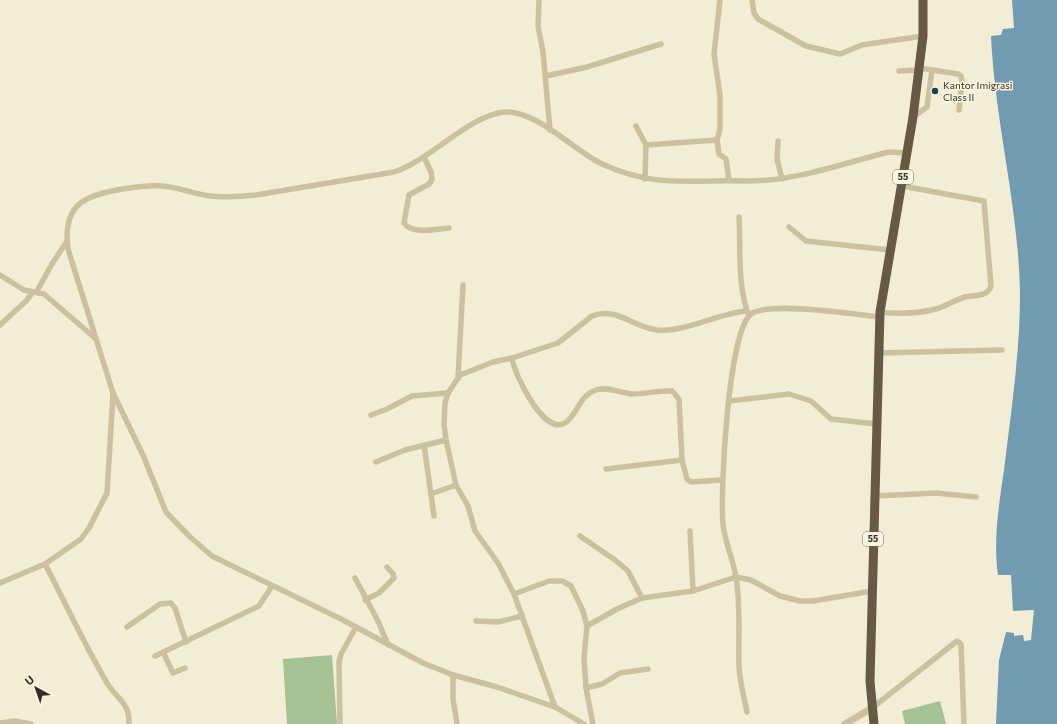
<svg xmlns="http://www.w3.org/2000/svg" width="1057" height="724" font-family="Commissioner,sans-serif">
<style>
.green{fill:#a4c294}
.water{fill:#719bb1}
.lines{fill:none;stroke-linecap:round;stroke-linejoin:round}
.minor{stroke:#cbc1a0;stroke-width:5.5}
.tertiary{stroke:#cbc1a0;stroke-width:7}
.trunk{stroke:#665a46;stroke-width:9}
.poi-dot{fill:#174058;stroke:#faf6e1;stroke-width:1.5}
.labels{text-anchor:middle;stroke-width:3;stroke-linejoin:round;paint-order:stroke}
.shield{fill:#faf6e1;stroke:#6f6a5d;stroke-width:1}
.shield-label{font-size:9px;font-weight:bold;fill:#342e24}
.poi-label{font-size:10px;fill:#342e24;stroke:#faf6e1;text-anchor:start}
</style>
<rect width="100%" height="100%" fill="#f2edd4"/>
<g class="green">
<path d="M332,655L337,724H287L283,659Z"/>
<path d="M940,701L946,724H905L902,711Z"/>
</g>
<path class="water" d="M1012,0H1057V724H996L999,660L1006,632L1014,633V636L1023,635L1024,641L1031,640L1034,610L1013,611L1011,575H998C993,540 999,504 1004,470C1011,412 1020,353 1020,295C1019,208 995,123 991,36L1001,35L1003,29L1014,28Z"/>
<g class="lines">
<g class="minor">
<path d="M539,0L538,26L543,52L550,130"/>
<path d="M720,0L714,54L720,95V129L717,140L719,154L726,159L729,180"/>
<path d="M752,0L754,13L758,19L806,46L840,54L862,45L923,36"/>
<path d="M932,70L958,74L961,76L962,81L959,110"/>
<path d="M899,71L918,70"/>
<path d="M546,76L587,67L661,44"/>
<path d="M913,117L927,107L932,70L919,68"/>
<path d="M636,126L646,145L645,179"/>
<path d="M778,141L777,159L782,179"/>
<path d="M646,145L717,140"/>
<path d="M424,157L431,172L432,180L429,184L409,195L404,223C412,235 437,229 449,228"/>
<path d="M739,217C741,248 737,284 748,313"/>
<path d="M789,227L806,241L890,250"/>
<path d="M0,275L24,290L44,294L95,338"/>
<path d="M37,291L52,264L67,241"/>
<path d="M880,312C898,314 917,314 936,309C946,306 955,300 965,297C974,295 988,297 991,286L984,201L902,186"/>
<path d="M0,325L26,301L32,293"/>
<path d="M878,353L1002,350"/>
<path d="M512,358C514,374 544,436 565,423C578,415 578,396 596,390C607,386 621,393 632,394C646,394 659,390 672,391L679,399L682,460L687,479L691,482L722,480"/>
<path d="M458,378L463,285"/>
<path d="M729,401L789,394L811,401L831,419L876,424"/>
<path d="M371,415L387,409L412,396L448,393"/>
<path d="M424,445L434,516"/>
<path d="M376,462L405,450L446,440"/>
<path d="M606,469L682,460"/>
<path d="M431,494L456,485"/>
<path d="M874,496L936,493L976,497"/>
<path d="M690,531L693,591"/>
<path d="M580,536L615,560L628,571L642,598"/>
<path d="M45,564C66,604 84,644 107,683C117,699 130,703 129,724"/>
<path d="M355,578L378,621L388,645"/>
<path d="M0,583L45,564L81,539L89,528L107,493L113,395"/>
<path d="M514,594L498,563L475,531L468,506L456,485L446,440L444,424L445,403L448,393L460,375L493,362L512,358L558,343L592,316C616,306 634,328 657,330C683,333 719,313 747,311"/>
<path d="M365,600L379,593L394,578L393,574L387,567"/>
<path d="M476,621L498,622L522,616"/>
<path d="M587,626L617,609L642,598L693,591L736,577L751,580L780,596L800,601H813L872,591"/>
<path d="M127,627L160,604L171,603L175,608L186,642"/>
<path d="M163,652L173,673L185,668"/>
<path d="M155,656L259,606L272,586"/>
<path d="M453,675V699L457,724"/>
<path d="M586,688L602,684L620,673L648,669"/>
<path d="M555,707L514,594L549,581H562L571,586L583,611L587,626L584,658L586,688L593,724"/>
<path d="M872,708L957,641L961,644L964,724"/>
<path d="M747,712C744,697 740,683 739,667C738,638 741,606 736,577C733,559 725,543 723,524C720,492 728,332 751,314C768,301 855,314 879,317"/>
<path d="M0,723L15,721L31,724"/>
<path d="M340,724L339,662L341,654L356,627"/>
<path d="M584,724L555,707L497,687L453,675L423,663L341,619L212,556L189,536L166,512L143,455L113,393L68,249C62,204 85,195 123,189C136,187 149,185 162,186C179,187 194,194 210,196C226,198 241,196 256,195L394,172C429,161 471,114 505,112C538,111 573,150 602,164C642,182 669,182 711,181C730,180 749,182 768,180C806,177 852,161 889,152L907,153"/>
</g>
<path class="tertiary" d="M845,724L872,708"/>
<path class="trunk" d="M874,724L870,681L880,312L913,117L923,36V0"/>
</g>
<circle class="poi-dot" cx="935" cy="91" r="4"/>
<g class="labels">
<g class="shield">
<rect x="893" y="170" width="20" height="14" rx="3"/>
<rect x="863" y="532" width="20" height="14" rx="3"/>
</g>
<g class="shield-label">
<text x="903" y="180">55</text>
<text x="873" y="542">55</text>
</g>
<g class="poi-label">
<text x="943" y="89">Kantor Imigrasi<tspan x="943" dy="12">Class II</tspan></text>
</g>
</g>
<g transform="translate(36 688) rotate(320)" stroke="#faf6e1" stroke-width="3" paint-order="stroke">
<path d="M0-3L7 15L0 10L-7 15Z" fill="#342e24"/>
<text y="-6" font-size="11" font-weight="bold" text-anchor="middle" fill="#342e24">U</text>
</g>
</svg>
